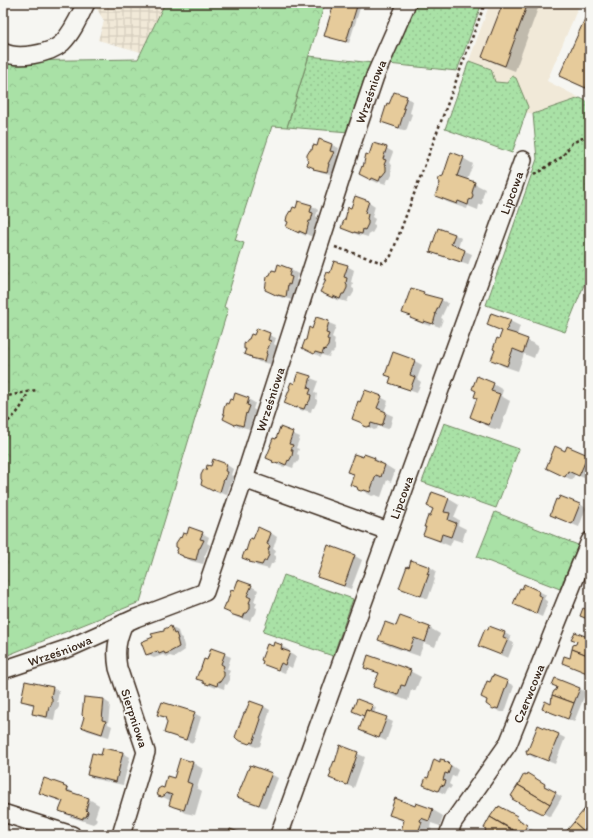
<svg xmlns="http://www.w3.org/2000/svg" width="593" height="838" font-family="Itim,sans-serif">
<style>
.built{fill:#f1e9d8}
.industrial{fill:url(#industrial-grid)}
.grass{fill:url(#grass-dots);stroke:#728662}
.forest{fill:url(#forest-crowns);stroke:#728662}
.shadow{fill:#0003}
.building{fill:#e6cb9b;stroke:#3b2a1e}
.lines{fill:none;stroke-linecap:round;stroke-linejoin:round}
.minor-casing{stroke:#3b2a1e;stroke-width:20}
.path{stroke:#3b2a1e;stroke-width:2.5;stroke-dasharray:3 3;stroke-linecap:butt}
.minor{stroke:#f6f6f2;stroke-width:17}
.labels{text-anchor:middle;stroke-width:3.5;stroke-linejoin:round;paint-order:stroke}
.street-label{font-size:13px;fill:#3b2a1e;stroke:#f6f6f2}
</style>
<defs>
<pattern id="industrial-grid" width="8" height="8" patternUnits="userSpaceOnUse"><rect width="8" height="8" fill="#f1e9d8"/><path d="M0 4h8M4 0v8" fill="none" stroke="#d0c8b9"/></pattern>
<pattern id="grass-dots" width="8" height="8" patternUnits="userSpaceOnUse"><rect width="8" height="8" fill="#a9e1a6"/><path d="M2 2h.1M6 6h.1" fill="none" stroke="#92c18e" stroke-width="1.8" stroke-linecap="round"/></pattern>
<pattern id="forest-crowns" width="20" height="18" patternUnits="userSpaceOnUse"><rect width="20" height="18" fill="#a9e1a6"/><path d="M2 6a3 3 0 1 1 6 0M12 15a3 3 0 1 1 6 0" fill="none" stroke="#92c18e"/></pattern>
</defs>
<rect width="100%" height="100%" fill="#f6f6f2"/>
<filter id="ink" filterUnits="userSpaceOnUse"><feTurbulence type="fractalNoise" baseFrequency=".025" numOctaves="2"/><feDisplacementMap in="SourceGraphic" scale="8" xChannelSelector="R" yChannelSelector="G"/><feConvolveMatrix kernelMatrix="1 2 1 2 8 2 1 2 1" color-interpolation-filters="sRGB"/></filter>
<g filter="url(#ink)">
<path class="built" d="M490,3H580L547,81L580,98L533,114L526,112L528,107L507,83L494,82L491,69L469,61Z"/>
<path class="industrial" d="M98,3H165L141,52L98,40L104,21L96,7Z"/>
<g class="grass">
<path d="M414,3H482L457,71L388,64Z"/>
<path d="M309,56L373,63L349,132L287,127Z"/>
<path d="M469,61L491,69L495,82L507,83L512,76L516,78L528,107L512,153L445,129Z"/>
<path d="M580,98L590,103V270L565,332L486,305L537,159L533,114Z"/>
<path d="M444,423L519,449L496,508L422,482Z"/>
<path d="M284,575L353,599L333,656L263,632Z"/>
</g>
<g class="forest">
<path d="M165,3H325L287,127L272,126L235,240L244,243L224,307L228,309L140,602L3,657V57L8,61L138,59Z"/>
<path d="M495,512L578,545L560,589L477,557Z"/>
</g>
<g class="shadow">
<path d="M335,3H345L360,8L349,43L328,37Z"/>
<path d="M504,3H540L515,71L494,63L483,57Z"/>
<path d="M590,14V91L560,76Z"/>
<path d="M394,93L413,101L410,113L412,114L406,131L389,125L382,122Z"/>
<path d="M320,140L332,145L339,148L337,155L340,157L334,168L336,169L334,175L321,172L308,165L312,151L317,147Z"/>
<path d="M386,148L393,152L389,163L392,165L391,170L392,171V175L390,179H388L386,184L379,182L378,183L367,178L364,168L370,156Z"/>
<path d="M463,158L473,164L467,180L485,189L482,199L483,202L482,204L479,205L478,210L468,206L467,209L447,202L437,196L443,177Z"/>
<path d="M369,202L375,206L372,217L375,219L373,224L375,225V228L372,233L370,232L368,237L361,235V236L349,231Z"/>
<path d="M312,206L318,210L316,216L319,218L317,224H316L313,237L306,234V236L294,230L292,213Z"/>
<path d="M454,234L461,238L458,248L472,254L468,265L438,255L431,251Z"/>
<path d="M278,266L291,270L298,274L296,280L299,282L297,288L295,287L292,300L285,298V299L273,294L271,276L276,273Z"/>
<path d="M347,266L354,270L351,282L353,283L352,288L354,289V292L351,297H349L347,302L340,300L339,301L328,296L327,280L331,274Z"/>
<path d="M423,293L428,296L441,300L448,303L441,318L443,319L440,327L431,324L430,326L418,322L404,312Z"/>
<path d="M317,318L336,326L332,337L335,339L334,344L335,345V350L332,353L331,352L329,357L322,355L321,357L310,351L313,330Z"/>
<path d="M510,321L520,326L517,335L538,346L534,358L524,354L518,371L503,366L493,360L503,332L488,325Z"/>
<path d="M257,330L276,338L274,344L277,346L272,358H273L271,364L259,362L245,354L250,340L255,336Z"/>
<path d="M393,353L415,361L422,365L417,379L421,382L417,393L397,386L390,382L392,378L386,374Z"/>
<path d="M298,373L318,381L314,392L317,394L316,399L317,400V402L314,408H312L311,412L304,410L303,411L292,406L295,385Z"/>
<path d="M493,384L503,390L501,396L510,401L500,430L491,428L471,417Z"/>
<path d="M381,397L388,401L384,412L393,416L390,427H389L388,429L378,426L377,429L374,430L353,419Z"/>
<path d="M248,399L255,403L253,409L256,411L254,417L253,416L250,429L242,427V428L231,423L234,401Z"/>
<path d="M280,428L300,437L296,448L299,449L297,454L299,455V460L296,464L295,463L293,468L285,465V467L280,466L267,458L276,440Z"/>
<path d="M568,447L590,457V470L586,479L575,474L572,480L547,468L566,452Z"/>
<path d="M364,458H374L395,471L391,482L387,480L381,497L375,495L372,496L352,485L355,475L349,471Z"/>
<path d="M227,465L233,469L231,475L234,477L232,483L231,482L227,495L220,493V494L208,488L206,471L211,467Z"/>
<path d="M432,494L449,499L459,505L454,517L459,520L458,525L466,529L462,542L453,539L450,546L435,540L425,535L434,509Z"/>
<path d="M580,504L586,508L579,527L551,515Z"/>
<path d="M202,533L209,537L207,543L210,545L204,557L205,558L203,564L191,561L177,553Z"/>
<path d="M271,533L277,537L273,549L276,550L274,555L276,556V559L273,564H271L269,569L257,566L244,558L253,540Z"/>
<path d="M329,547L355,556L362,560L351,589L325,580L318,576Z"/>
<path d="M430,567L436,571L434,578L435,579L428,599L400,588Z"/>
<path d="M251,586L258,590L254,601L257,603L255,607L257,608L256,613L254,616H252L250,621L238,618L224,610L234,593Z"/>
<path d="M522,590L539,591L546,595L544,599L548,602L542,617L514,604Z"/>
<path d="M171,627L178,631L180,637L182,638L185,650L175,657H173L170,656L167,657L163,655L154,658L147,655L166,631Z"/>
<path d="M397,628H430L440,634L435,647L424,643L419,656L389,646L379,640Z"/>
<path d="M505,633L511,637L510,641L514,643L508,658L486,649Z"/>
<path d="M573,639H590V674L570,666L578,642Z"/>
<path d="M275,643L289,650L288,652L296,657L292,668L288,666L285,673L263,664Z"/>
<path d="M224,654L231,657L227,669L230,671L228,675L230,676V680L227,685L225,684L224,689L216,686V688L211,686L198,678L208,661Z"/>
<path d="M365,667L410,671L421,677L415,691L411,690L408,701L384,692L374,686L379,674Z"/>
<path d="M507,682L514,686L505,712H501L490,707Z"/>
<path d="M52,688L59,691L57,702H59V707L57,710H56L54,720L40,717L33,714L35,706L29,704L22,700Z"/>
<path d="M580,689L586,692L574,722L543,708Z"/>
<path d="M104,700L110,704L108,724L112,726L109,737L88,731L82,727Z"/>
<path d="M357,700L376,708L374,713L393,722L386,741L360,729L365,716Z"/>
<path d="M263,706L270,710L266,723L267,724L260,746L256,747L239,739Z"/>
<path d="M194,713L201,717L193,743L172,736L165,733L169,723L167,719L159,715Z"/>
<path d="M559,735L565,738L555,764L537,757L535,758L528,754Z"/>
<path d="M340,746L365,757L354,788L330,778Z"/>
<path d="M103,749L123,753L130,757L123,785L95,779L88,775L102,756Z"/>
<path d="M441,760L451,765L458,770L455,777L452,776L449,784L452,786L450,789L448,788L445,794L424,785Z"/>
<path d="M193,763L203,769L197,788L202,791L195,815L185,813L170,804L171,801L159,795Z"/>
<path d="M271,774L278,778L266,808L245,801L238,797Z"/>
<path d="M527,775L551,789L550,790L562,797L550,817L538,810L537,812L513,798Z"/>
<path d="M63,786L78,795L89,799L99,805L95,817L97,819L96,822L93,824L71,817L60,811L63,802L51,798L40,792Z"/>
<path d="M417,804L433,810L443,816L440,826L431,823L430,828L432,829L429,835H401L404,822L391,814L416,807Z"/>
<path d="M589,805L590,835H565Z"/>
<path d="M500,807L523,821L522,823L533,830L530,835H493L485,828L497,808L498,809Z"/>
</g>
<g class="building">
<path d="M334,3H348L357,6L346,42L324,36Z"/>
<path d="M503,3H528L505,66L482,57Z"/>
<path d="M588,12L590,13V80L586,88L559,76Z"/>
<path d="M394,92L407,96L403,108L405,109L399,128L381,122L387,103L389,104Z"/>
<path d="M319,139L332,144L330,151L334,152L328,164H329L327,172L313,169L314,168L307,165L308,160H307V155L310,150H312L313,145L317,146Z"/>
<path d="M373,143L387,147L383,159L386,160L384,165L386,166V171L382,176H381L379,181L372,178L371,180L359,174L362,166L363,167L366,154L369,155Z"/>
<path d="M451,152L464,157L457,176L475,182L472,193L473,195L472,199L469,200L468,205L458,201L457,204L435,196L440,183L438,180L440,177L443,176Z"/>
<path d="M355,196L369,201L365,213L368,214L367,219L368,220V224L365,230L363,229L362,234L354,232V233L341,228L344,220H345L348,207L351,208Z"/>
<path d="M298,201L312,205L310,212L313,213L311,221H309L306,234L299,231V233L286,227L288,222L286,221L287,216L290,211L291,212L293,207L296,208Z"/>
<path d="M438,228L455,234L451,244L465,250L461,262L430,252Z"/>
<path d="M334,261L348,265L344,277L347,278L346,283L347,284V288L344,294H342L340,299L333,296V298L320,292L326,280H324L327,272L330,273Z"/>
<path d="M278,264L291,269L289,276L292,277L290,285L288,284L286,297L278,295V296L265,290L267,277L269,275H270L272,270L276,271Z"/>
<path d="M411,288L424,292L423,294L442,299L435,314H436L433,324L424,321L423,323L410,318L411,316L402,313Z"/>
<path d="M491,313L511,320L506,331L516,334L517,335L528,339L523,353L513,349L507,366L491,360L495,350L493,349L497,338L499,339L502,331L487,325Z"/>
<path d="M316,317L329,321L326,333L329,334L327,339L329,340L328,346L325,350L324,349L322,354L315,352L314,354L302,348L305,340H306L309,327L312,329Z"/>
<path d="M257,328L270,333L268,340L271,341L266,353L267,354L265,361L251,358L252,357L244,354L246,349H244V344L248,339H249L251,334L254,335Z"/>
<path d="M393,352L415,360L410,375L415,377L410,390L389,383L391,377L385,375Z"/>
<path d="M298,372L311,376L308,388L311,389L309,394L311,395L310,400L307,405L306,404L304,409L297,407L296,408L284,403L290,388L289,387L291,382L294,384Z"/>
<path d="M477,376L494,383L491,391L500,394L489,425L480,422L479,421L470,417L477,398L474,397L476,391L472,389Z"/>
<path d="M365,390L382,396L377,408L386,412L383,424H382L381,426L371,423L370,426L366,427L363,426L362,423L352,419L358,401L360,402Z"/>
<path d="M235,393L249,398L247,405L250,406L247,414L246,413L243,426L236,424L235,425L223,419L225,414H223L224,408L226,403L228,404L230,399L233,400Z"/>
<path d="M280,427L293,432L289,444L293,445L291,450H293L292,456L289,461L288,460L286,465L279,462L278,464L272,462L273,461L266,458L271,446H270L273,438L276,439Z"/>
<path d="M555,446L565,451L567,446L588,455L579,476L568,471L565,477L546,468Z"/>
<path d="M354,454L363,457L364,454L375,458L374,460L385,465L381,477L376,475L370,492L364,490L361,491L358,490L357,487L350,485L354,474L347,472Z"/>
<path d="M213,459L227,464L225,471L228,472L225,480L224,479L220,492L213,490V491L201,485L202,480L201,479V475L204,469L206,470L207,465L211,466Z"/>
<path d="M432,492L449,498L444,512L450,513L448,520L456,523L451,537L442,534L440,541L423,535L426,527H424L428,516H430L433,509L427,506Z"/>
<path d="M560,496L580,504L572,524L550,515L556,499L558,500Z"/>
<path d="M189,527L203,532L200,539L204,540L200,548H199L196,560L183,557V556L176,553L178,548L176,547V543L180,537L181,538L183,533L187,534Z"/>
<path d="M258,527L271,533L267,544L270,546L268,550L269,551V555L266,561H264L262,565L249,562L250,561L242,558L245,550L246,551L250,538L253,539Z"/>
<path d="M328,545L355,555L344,586L317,577Z"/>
<path d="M411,560L430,567L427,574H429L421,596L399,588L407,566L409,567Z"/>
<path d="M238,580L252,585L247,596L251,598L249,603H250V609L247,613H245L243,618L230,614V613L223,610L226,603H227L231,590L234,591Z"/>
<path d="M524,584L539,591L538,595L542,597L536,614L513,604L520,588L522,589Z"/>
<path d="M590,592V601L587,600Z"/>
<path d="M583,608L589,611L590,609V620L580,616Z"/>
<path d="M400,616L430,627L425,642L414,638L409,651L378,640L385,622L396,626Z"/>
<path d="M171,626L174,634L176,633L178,639H177L179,647L168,653L165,654L164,652L159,654L158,651L146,655L141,642L153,637L151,634L164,631V629Z"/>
<path d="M489,626L505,632L503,637L508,639L501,655L478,646L485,629L488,630Z"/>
<path d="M575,632L590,638V656L572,649L573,645L576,644L577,641L571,639Z"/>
<path d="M274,642L282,645L281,649L290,652L285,665L281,663L278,670L262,664L263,661L261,660L267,644L273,646Z"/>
<path d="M211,648L225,653L221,664L224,666L222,671H224V676L220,682L218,681L217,686L209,683V685L203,683V681L196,679L199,671H200L204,659L207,660Z"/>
<path d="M572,649L590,656V666L587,673L562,663L564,656L570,658Z"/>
<path d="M368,655L411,670L405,686L401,685L398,695L373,687L379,673L364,668Z"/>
<path d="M493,675L508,681L498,709L496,708L493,709L486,704L487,700L481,697L487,681L490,682Z"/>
<path d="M555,678L580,688L574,703L552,695L554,691L556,690L557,687L552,685Z"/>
<path d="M25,681L53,687L51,697L52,698V703L50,707L49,706L47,717L32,714L34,704L21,701Z"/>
<path d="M552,695L574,703L568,719L542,709L545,701L551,704Z"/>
<path d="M84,697L104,699L102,720L106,721L102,734L81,727L84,717L82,715Z"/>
<path d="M357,699L373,705L371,711L366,710L364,716L352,711Z"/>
<path d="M250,701L264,706L259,718L261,719L253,743L251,742L249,744L238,740L235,737L244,713H245Z"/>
<path d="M162,702L195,712L186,740L164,733L167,723L165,717L157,715Z"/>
<path d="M366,710L387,717L379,738L359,730Z"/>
<path d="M538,725L559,734L548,761L530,754L527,755L526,750H528Z"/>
<path d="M340,745L358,752L347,785L329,778L331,772L330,771L334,761L335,762Z"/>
<path d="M103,748L123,752L116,782L87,775L92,753L101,755Z"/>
<path d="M180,758L193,762L187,782L192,784L184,810L174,807L169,805L172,795L166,793L165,795L162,797L158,796L157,792L158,789L161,787L164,788L167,776L174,778Z"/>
<path d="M434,759L440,762V759L445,760L444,761L449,763L448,764L451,766L448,774L445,773L443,780L446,781L444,786L441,785L438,791L423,785L426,777L428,778Z"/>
<path d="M250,765L272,773L259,805L237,797Z"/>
<path d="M527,773L545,784L544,786L556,792L550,804L518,785L524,774L526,775Z"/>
<path d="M44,778L64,785L63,786L68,788L67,791L89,798L86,810L88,812L86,817H83V819L59,811L63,801L39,793Z"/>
<path d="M518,785L550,804L543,814L531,808L530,809L512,799L513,797L511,796Z"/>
<path d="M395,798L415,806L416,803L433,809L429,821L421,818L420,821L422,822L417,835H400L404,820L389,815Z"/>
<path d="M589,804L590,833L588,835L574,822Z"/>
<path d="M499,806L517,816L516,818L527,825L522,835L490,817L497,807L498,808Z"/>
<path d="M490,817L520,835H491L485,831L486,829L484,828Z"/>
<path d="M574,822L588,835H563Z"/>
<path d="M230,829L247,835H228Z"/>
</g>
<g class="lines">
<g class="minor-casing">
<g id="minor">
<path d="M3,52C17,60 50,54 62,43C73,32 79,17 86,3"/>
<path d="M244,479L388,531"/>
<path id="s1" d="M3,670L69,648L136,618L205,592L244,479L353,141L375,76L407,3"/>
<path d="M3,813L72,835"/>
<path d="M121,835L146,752L118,668C115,651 117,639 124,623"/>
<path id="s2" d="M279,835L523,160"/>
<path id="s3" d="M448,835L453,822L508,744L590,541"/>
</g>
</g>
<g class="path">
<path d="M534,175L562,157L572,143L587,136L590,128"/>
<path d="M335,247L383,263L391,256L485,3"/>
<path d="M3,397L36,390"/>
<path d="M3,425C17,415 22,408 28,392"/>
</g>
<use href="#minor" class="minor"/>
</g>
</g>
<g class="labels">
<g class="street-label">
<text dy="5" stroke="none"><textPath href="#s1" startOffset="744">Wrześniowa</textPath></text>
<text dy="5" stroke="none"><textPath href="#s2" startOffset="683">Lipcowa</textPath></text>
<text dy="5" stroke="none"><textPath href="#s1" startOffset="420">Wrześniowa</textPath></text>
<text dy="5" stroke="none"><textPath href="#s2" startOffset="359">Lipcowa</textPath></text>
<text dy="5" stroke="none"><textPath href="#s1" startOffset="60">Wrześniowa</textPath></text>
<text dy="5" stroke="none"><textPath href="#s3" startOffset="164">Czerwcowa</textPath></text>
<text transform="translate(135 718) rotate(72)" y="5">Sierpniowa</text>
</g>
</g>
<rect width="593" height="838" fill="none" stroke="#f6f6f2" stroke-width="16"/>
<rect x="8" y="8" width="577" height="822" fill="none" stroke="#3b2a1e" stroke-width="1.5" filter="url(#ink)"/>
</svg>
